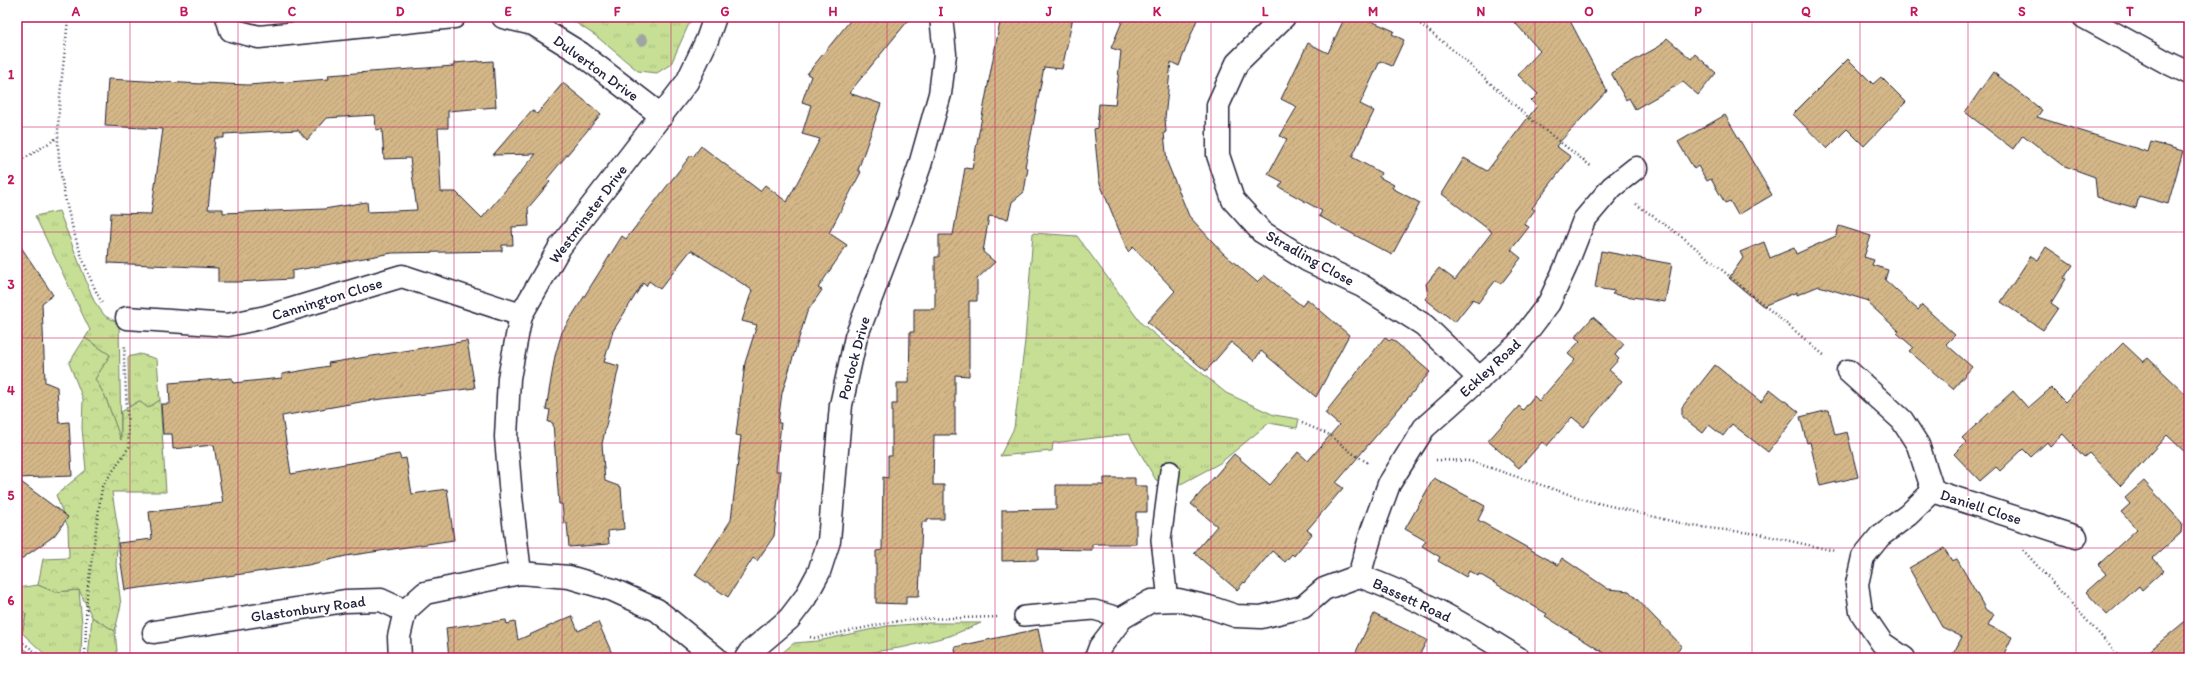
<svg xmlns="http://www.w3.org/2000/svg" width="2206" height="675" font-family="Itim,sans-serif">
<style>
.grass{fill:url(#grass-tufts);stroke:#748068}
.forest{fill:url(#forest-crowns);stroke:#748068}
.building{fill:url(#building-hatch);stroke:#22223b;fill-rule:evenodd}
.lines{fill:none;stroke-linecap:round;stroke-linejoin:round}
.lane-casing{stroke:#22223b;stroke-width:22}
.street-casing{stroke:#22223b;stroke-width:25}
.secondary-casing{stroke:#22223b;stroke-width:25}
.path{stroke:#22223b;stroke-width:2.5;stroke-dasharray:1 3;stroke-linecap:butt}
.lane{stroke:#fff;stroke-width:19}
.street{stroke:#fff;stroke-width:22}
.secondary{stroke:#fff;stroke-width:22}
.tree{fill:#a0a5a2}
.grid{fill:none;stroke:#c2185b;stroke-width:1;stroke-opacity:0.55}
.labels{text-anchor:middle;stroke-width:4;stroke-linejoin:round;paint-order:stroke}
.street-label{font-size:15px;fill:#22223b;stroke:#fff}
.neatline{fill:none;stroke:#c2185b;stroke-width:1.5}
.grid-label{font-size:13px;text-anchor:middle;font-weight:bold;fill:#c2185b}
</style>
<defs>
<pattern id="grass-tufts" width="24" height="20" patternUnits="userSpaceOnUse"><rect width="24" height="20" fill="#c6df95"/><path d="M3 7l-1-3M5 7V3M7 7l1-3M15 17l-1-3M17 17v-4M19 17l1-3" fill="none" stroke="#aabf81"/></pattern>
<pattern id="forest-crowns" width="20" height="18" patternUnits="userSpaceOnUse"><rect width="20" height="18" fill="#c6df95"/><path d="M2 6a3 3 0 1 1 6 0M12 15a3 3 0 1 1 6 0" fill="none" stroke="#aabf81"/></pattern>
<pattern id="building-hatch" width="6" height="6" patternUnits="userSpaceOnUse"><rect width="6" height="6" fill="#d4b788"/><path d="M-1 1l2-2M0 6l6-6M5 7l2-2" fill="none" stroke="#b69d76"/></pattern>
</defs>
<rect width="100%" height="100%" fill="#fff"/>
<filter id="ink" filterUnits="userSpaceOnUse"><feTurbulence type="fractalNoise" baseFrequency=".025" numOctaves="2"/><feDisplacementMap in="SourceGraphic" scale="8" xChannelSelector="R" yChannelSelector="G"/><feConvolveMatrix kernelMatrix="1 2 1 2 8 2 1 2 1" color-interpolation-filters="sRGB"/></filter>
<g filter="url(#ink)">
<g class="grass">
<path d="M567,17H692L671,64L657,73L638,71L596,36Z"/>
<path d="M59,211L94,301L105,316L119,323L121,441L105,396L95,379L110,355L85,338L90,330L35,216Z"/>
<path d="M1033,233L1077,236L1141,323L1226,393L1274,415L1299,419L1297,428L1269,423L1220,463L1179,485L1156,480L1129,434L1053,443L1052,451L1000,456L1014,428L1025,341Z"/>
<path d="M140,354L157,359L160,400L148,408L139,401L129,407L128,357Z"/>
<path d="M38,585L55,592L79,590L82,624L81,658H49L22,633L26,615L17,605V588Z"/>
<path d="M92,617L115,631L117,651L113,658H88Z"/>
<path d="M929,623H981L950,636L905,647L837,658H776L794,643L818,641L887,626Z"/>
<path d="M17,644L38,658H17Z"/>
</g>
<g class="forest">
<path d="M85,338L110,355L95,379L105,396L121,440V412L139,401L148,408L160,400L166,492H112L118,529L116,565L121,605L115,631L92,617L79,590L55,592L38,585L43,559L69,558L68,527L56,495L86,470L82,428L83,399L69,363Z"/>
<path d="M17,605L26,614L22,633L17,631Z"/>
</g>
<g class="building">
<path d="M853,17H911L849,93L881,104L858,170L861,172L829,233L847,245L818,288L822,290L807,312L782,393L778,423H781L776,471H781L774,536L757,561L753,558L728,597L695,575L731,520L741,436L736,435L745,363L757,325L742,321L752,290L691,250L660,289L649,281L646,286L643,283L613,331L604,362L619,366L602,444L605,481L621,487L624,529L608,531L609,544L569,547L567,523L564,524L562,504H559L553,423L548,422L550,410L546,409L555,356L562,332L622,236L626,239L691,155L693,157L701,146L760,191L765,185L787,202L820,139L802,134L811,105L802,102L811,76L807,74Z"/>
<path d="M1001,17H1073L1062,69L1044,67L1025,167L1028,168L1024,192L1012,202L1008,219L989,216L983,252L995,262L977,279V301H969V376L955,375V435H934L933,485H944V519H927V522H922L919,596H906V604L876,603V551L882,550L883,477L888,478V456H892V404H897V383H909L910,332H914V309H935V257H939V235H953L965,168L972,169Z"/>
<path d="M1124,17H1198L1179,66L1171,62L1165,118L1166,132L1164,133L1167,162L1189,216L1223,253L1257,282L1264,275L1302,306L1307,299L1349,335L1316,397L1261,351L1254,361L1231,342L1206,371L1147,322L1175,291L1133,247L1128,252L1099,181L1094,129L1097,128L1099,104L1115,105L1121,51L1111,48Z"/>
<path d="M1345,17H1362L1394,31L1392,34L1404,40L1392,66L1380,61L1360,104L1374,111L1352,157L1381,173L1379,177L1394,185L1392,188L1420,203L1392,255L1319,216L1322,211L1279,187L1283,182L1268,174L1287,139L1280,136L1297,107L1281,99L1308,43L1328,53Z"/>
<path d="M1510,17H1568L1607,91L1556,146L1571,157L1532,208L1535,210L1524,224L1529,227L1511,250L1521,258L1501,284L1496,280L1478,303L1473,299L1455,322L1425,299L1428,295L1426,284L1439,268L1455,280L1492,232L1442,194L1464,158L1487,171L1537,106L1531,101L1538,94L1518,75L1540,51Z"/>
<path d="M1667,38L1691,59L1695,54L1716,73L1698,95L1683,82L1635,109L1629,98L1626,100L1611,73L1660,46Z"/>
<path d="M1848,59L1873,84L1881,77L1906,102L1864,146L1847,129L1827,149L1793,114Z"/>
<path d="M479,61V62L493,61L496,107L448,111V128H438L441,192H456L482,218L536,154L493,155L532,110L537,114L563,83L601,114L547,179L550,182L528,208L529,226L512,227L513,245H502V251L392,253L292,271V279L236,282H218V268L108,263L111,213L151,214L163,129L105,126L108,79L202,84V83L248,85L329,79L328,75L454,66V63ZM375,115L376,130L382,129L384,159L410,158L417,210L368,212L367,202L324,209L223,213V209H208L215,138H224V134L298,130L307,140L326,118Z"/>
<path d="M1993,72L2042,110L2037,117L2148,152L2151,142L2183,151L2168,204L2139,196L2136,208L2097,197L2095,177L2062,165L2023,135L2013,149L1965,112Z"/>
<path d="M1725,115L1772,195L1738,215L1730,201L1725,203L1711,179L1707,181L1698,166L1694,169L1678,142Z"/>
<path d="M1839,226L1871,236L1864,257L1874,260L1872,265L1888,270L1885,280L1918,310L1922,305L1955,335L1946,344L1972,367L1953,389L1909,351L1913,347L1897,333L1899,331L1868,303L1869,301L1819,286L1797,295V292L1763,306L1729,278L1743,258L1740,252L1764,242L1770,258L1794,248L1796,254L1836,236Z"/>
<path d="M17,241L53,295L42,303L45,382L57,387L59,423L69,422L72,476L17,478Z"/>
<path d="M2046,247L2073,265L2064,278L2066,279L2051,303L2058,308L2043,330L2001,302L2031,256L2038,260Z"/>
<path d="M1601,251L1672,264L1665,302L1612,294L1615,291L1595,288Z"/>
<path d="M1593,317L1624,344L1615,355L1619,359L1609,370L1622,381L1584,427L1572,417L1547,446L1542,442L1519,468L1488,441L1519,406L1523,410L1534,396L1539,401L1575,360L1568,354L1580,341L1575,337Z"/>
<path d="M1385,337L1389,341L1392,339L1430,372L1336,483L1343,488L1307,530L1312,534L1294,556L1292,554L1285,562L1272,551L1245,583L1244,582L1237,590L1194,553L1217,526L1191,504L1234,454L1270,485L1298,452L1308,461L1339,425L1325,413Z"/>
<path d="M467,341L475,388L366,401L282,416L291,474L399,454L401,459L406,458L412,494L447,489L454,540L346,556L308,565L125,590L118,543L152,539L149,512L223,503L214,445L173,449L172,434H163L161,404H170L169,383L232,378L233,383L282,378V374L329,366L328,363Z"/>
<path d="M2123,343L2143,362L2148,358L2189,397V456L2167,435L2121,486L2089,453L2084,457L2063,434L2050,446L2047,442L2031,457L2023,449L2000,471L1996,467L1980,481L1954,454L1966,442L1962,438L2013,391L2028,408L2051,388L2065,402Z"/>
<path d="M1715,365L1761,402L1770,389L1799,412L1768,452L1732,424L1723,436L1709,425L1703,433L1682,417V407Z"/>
<path d="M1829,410L1835,435L1847,432L1858,477L1820,486L1810,442L1807,443L1800,417Z"/>
<path d="M1104,478H1135V486H1147V512H1136V544H1092V550L1038,549V560L1002,561V510L1056,509V485H1104Z"/>
<path d="M1434,478L1485,506L1478,520L1558,565L1562,558L1608,589L1629,591L1682,646L1669,658H1612L1545,616L1547,614L1479,574L1478,576L1469,571L1466,577L1438,561L1440,557L1422,546L1426,541L1405,529Z"/>
<path d="M17,479L68,517L54,536L17,562Z"/>
<path d="M2144,481L2182,523L2181,533L2153,558L2164,570L2142,590L2139,586L2107,615L2086,592L2106,574L2098,565L2137,529L2121,512L2130,504L2125,498Z"/>
<path d="M1944,548L1952,561L1957,559L1986,610L1994,614L1988,625L2012,637L2002,658H1951L1962,637L1942,627L1909,568Z"/>
<path d="M1374,614L1427,640L1418,658H1353Z"/>
<path d="M572,616L578,631L598,622L614,658H449L446,628L506,620L507,624L515,622L518,640Z"/>
<path d="M2189,618V658H2141Z"/>
<path d="M1038,629L1044,658H956L955,647Z"/>
</g>
<g class="lines">
<g class="lane-casing">
<g id="lane">
<path d="M1168,600L1161,540L1170,471"/>
<path d="M1024,616L1094,610L1122,618"/>
</g>
</g>
<g class="street-casing">
<g id="street">
<path d="M227,17L231,30L259,37L454,17"/>
<path d="M503,17L533,24L580,53L662,116"/>
<path d="M1284,17L1237,63L1218,105V155L1233,200L1262,232L1307,260L1362,286L1424,325L1480,379"/>
<path d="M127,318L228,325L266,317L402,276L521,315"/>
<path d="M1848,371L1902,420L1918,445L1933,491"/>
<path d="M520,573L511,497L506,437L509,378L521,315L560,247L687,82L707,40L715,17"/>
<path d="M1359,576L1372,531L1389,484L1424,428L1517,345L1549,303L1566,266L1584,220L1612,187L1636,168"/>
<path d="M154,632L345,601L381,600L405,611L425,593L520,573L569,577L613,590L657,610L716,658"/>
<path d="M400,658L399,637L405,611"/>
<path d="M746,658L750,652L789,619L805,598L819,572L829,541L841,405L856,337L901,219L920,165L940,94L945,54L941,17"/>
<path d="M1096,658L1100,647L1122,618L1151,601L1178,600L1209,607L1236,616L1261,617L1303,607L1324,589L1359,576C1416,596 1467,626 1518,658"/>
<path d="M1904,658L1882,643L1861,612L1857,584L1863,557L1880,536L1908,515L1933,491L2076,537"/>
</g>
</g>
<g class="secondary-casing">
<path id="secondary" d="M2084,17L2166,62L2189,73"/>
</g>
<g class="path">
<path d="M68,17C65,57 58,98 58,138C58,188 79,261 103,305"/>
<path d="M1411,17L1453,50L1528,117L1592,167"/>
<path d="M17,163L57,138"/>
<path d="M1636,204L1685,239L1825,356"/>
<path d="M1302,423L1330,435L1352,453L1370,464"/>
<path d="M1436,460L1470,461L1586,500L1692,526L1759,534L1835,551"/>
<path d="M2023,550L2121,658"/>
<path d="M810,637L815,638L887,623L915,619L999,617"/>
<path d="M17,638L43,658"/>
<path d="M85,658L87,593L102,487L129,447L124,357L125,344"/>
</g>
<use href="#lane" class="lane"/>
<use href="#street" class="street"/>
<use href="#secondary" class="secondary"/>
</g>
<circle class="tree" cx="642" cy="40" r="6"/>
</g>
<path class="grid" d="M130,17V658M238,17V658M346,17V658M454,17V658M562,17V658M671,17V658M779,17V658M887,17V658M995,17V658M1103,17V658M1211,17V658M1319,17V658M1427,17V658M1535,17V658M1644,17V658M1752,17V658M1860,17V658M1968,17V658M2076,17V658M17,127H2189M17,232H2189M17,338H2189M17,443H2189M17,548H2189"/>
<g class="labels">
<g class="street-label">
<text transform="translate(596 68) rotate(36)" y="5">Dulverton Drive</text>
<text transform="translate(588 214) rotate(-53)" y="5">Westminster Drive</text>
<text transform="translate(1310 258) rotate(29)" y="5">Stradling Close</text>
<text transform="translate(327 299) rotate(-17)" y="5">Cannington Close</text>
<text transform="translate(854 358) rotate(-75)" y="5">Porlock Drive</text>
<text transform="translate(1490 368) rotate(-43)" y="5">Eckley Road</text>
<text transform="translate(1981 507) rotate(18)" y="5">Daniell Close</text>
<text transform="translate(1412 600) rotate(25)" y="5">Bassett Road</text>
<text transform="translate(308 609) rotate(-8)" y="5">Glastonbury Road</text>
</g>
</g>
<rect width="2206" height="675" fill="none" stroke="#fff" stroke-width="44"/>
<rect x="22" y="22" width="2162" height="631" class="neatline"/>
<g class="grid-label">
<text x="76" y="16">A</text>
<text x="184" y="16">B</text>
<text x="292" y="16">C</text>
<text x="400" y="16">D</text>
<text x="508" y="16">E</text>
<text x="617" y="16">F</text>
<text x="725" y="16">G</text>
<text x="833" y="16">H</text>
<text x="941" y="16">I</text>
<text x="1049" y="16">J</text>
<text x="1157" y="16">K</text>
<text x="1265" y="16">L</text>
<text x="1373" y="16">M</text>
<text x="1481" y="16">N</text>
<text x="1589" y="16">O</text>
<text x="1698" y="16">P</text>
<text x="1806" y="16">Q</text>
<text x="1914" y="16">R</text>
<text x="2022" y="16">S</text>
<text x="2130" y="16">T</text>
<text x="11" y="79">1</text>
<text x="11" y="184">2</text>
<text x="11" y="289">3</text>
<text x="11" y="395">4</text>
<text x="11" y="500">5</text>
<text x="11" y="605">6</text>
</g>
</svg>
